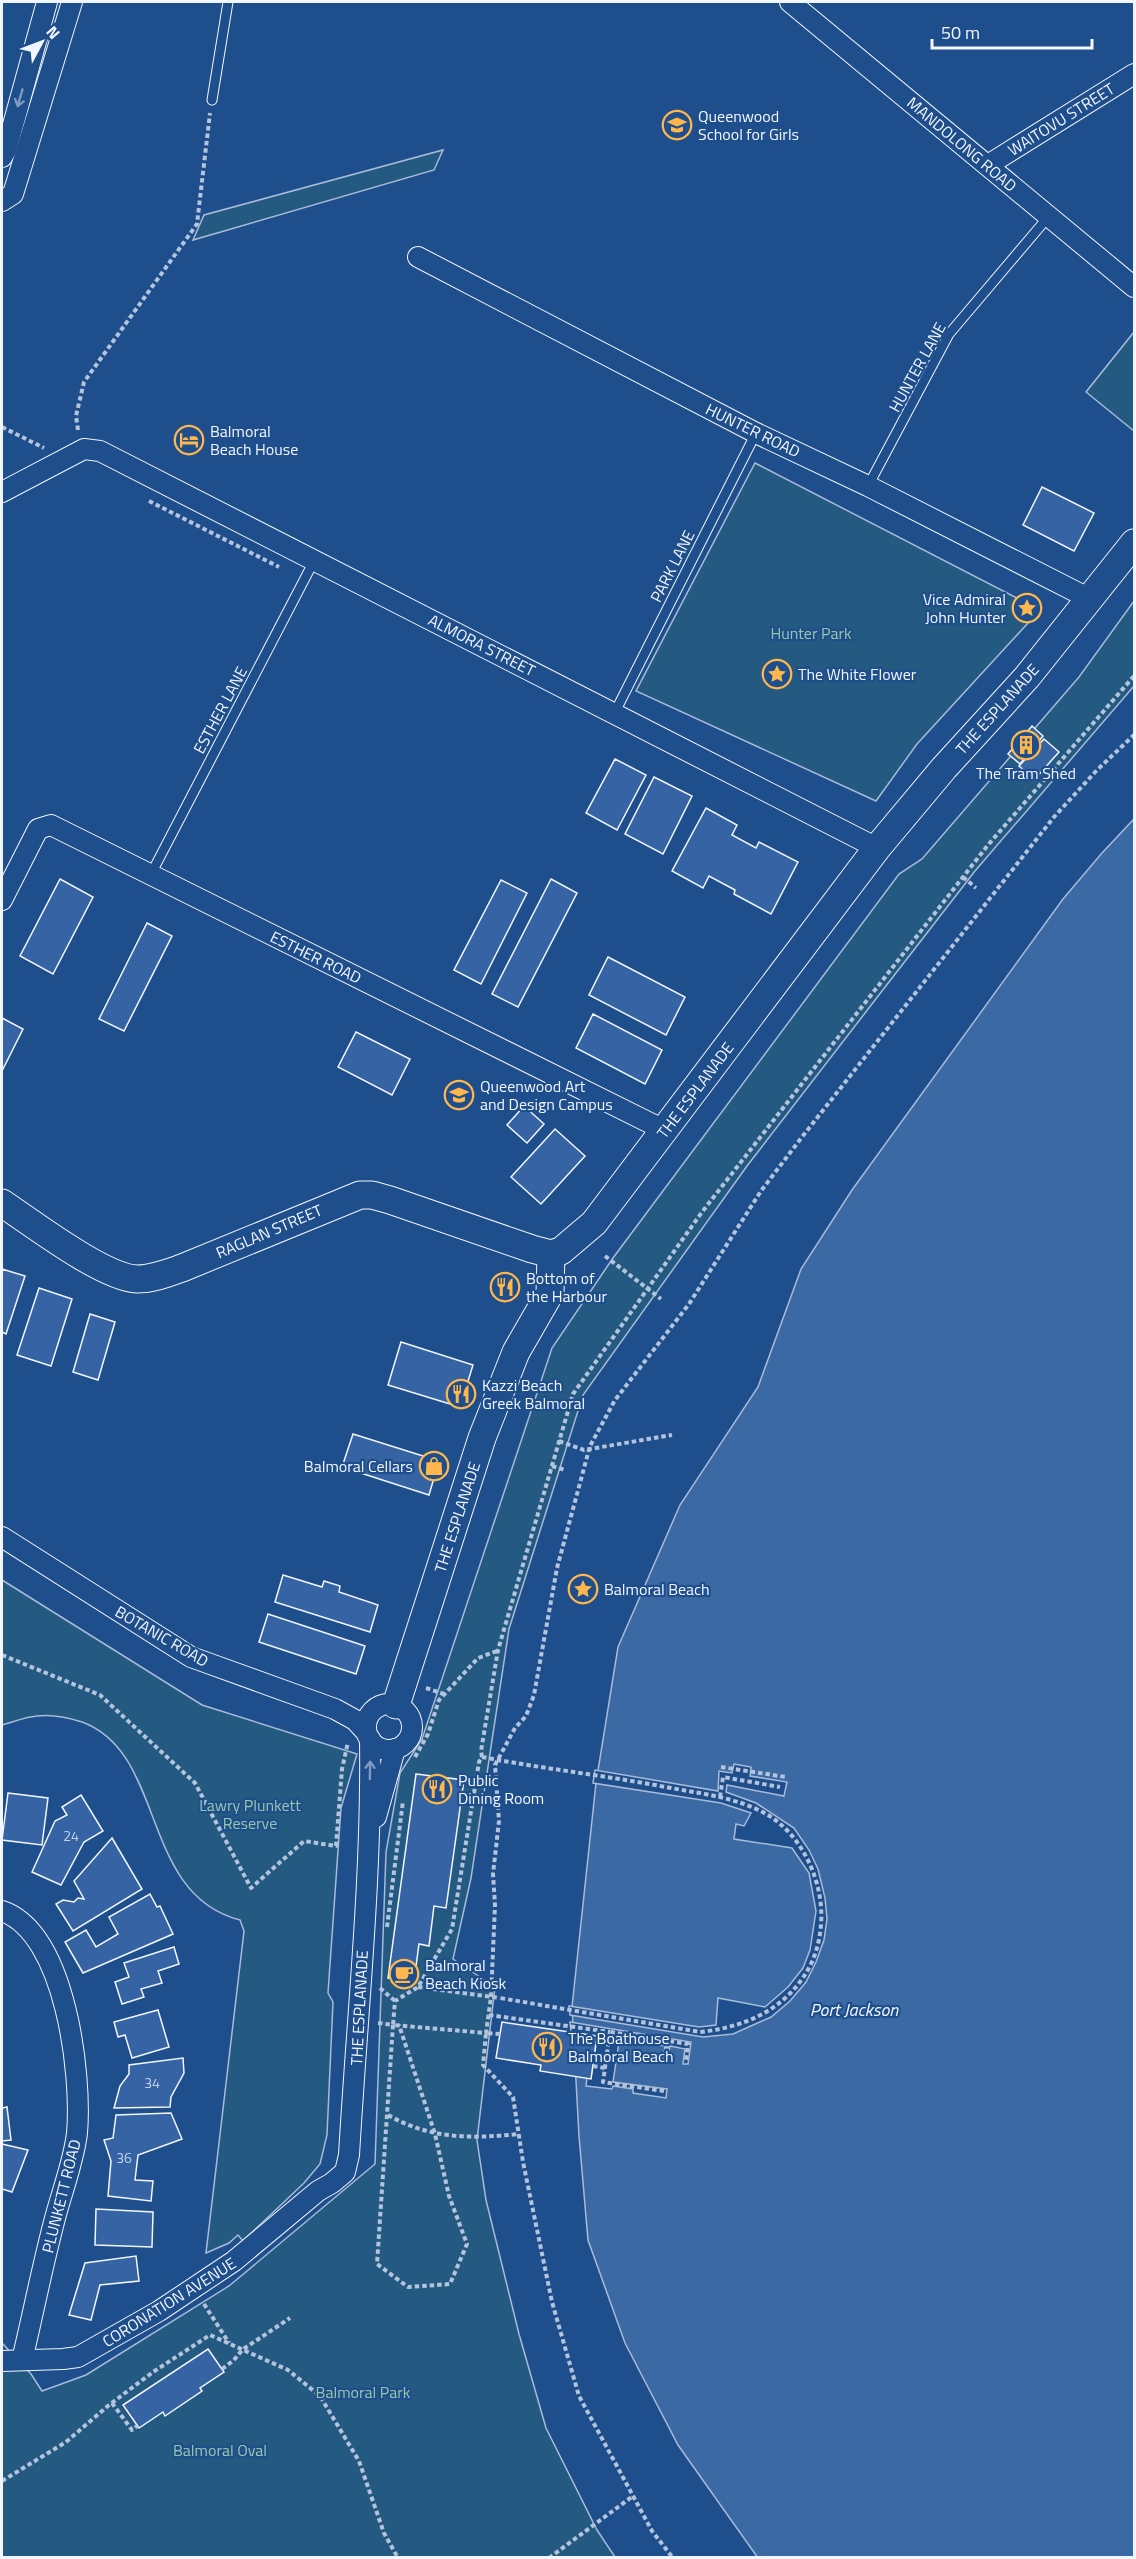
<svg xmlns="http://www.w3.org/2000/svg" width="1136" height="2559" font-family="'Titillium Web',sans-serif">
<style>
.green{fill:#245a82;stroke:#a8bbd7;stroke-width:1.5}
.water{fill:#3b69a3;stroke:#a8bbd7;stroke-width:1.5}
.pier{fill:#1f4e8c;stroke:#a8bbd7;stroke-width:1.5}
.building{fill:#3563a3;stroke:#f2f6ff;stroke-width:1.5}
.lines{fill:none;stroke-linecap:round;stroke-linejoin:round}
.lane-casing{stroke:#f2f6ff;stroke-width:11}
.street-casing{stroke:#f2f6ff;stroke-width:22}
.secondary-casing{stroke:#f2f6ff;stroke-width:29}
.path{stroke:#b3c4dc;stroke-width:4;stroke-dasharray:4.5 3;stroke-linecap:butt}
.lane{stroke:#1f4e8c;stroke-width:9}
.street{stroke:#1f4e8c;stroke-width:20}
.secondary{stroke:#1f4e8c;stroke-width:27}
.path-bridge{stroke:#b3c4dc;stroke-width:4;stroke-dasharray:4.5 3;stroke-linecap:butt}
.oneway{stroke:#7e9ac0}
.labels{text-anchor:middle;stroke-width:4.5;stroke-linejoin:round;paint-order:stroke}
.number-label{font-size:14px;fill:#c3d1e8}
.poi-label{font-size:16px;fill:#f2f6ff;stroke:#1f4e8c;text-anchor:start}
.street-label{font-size:16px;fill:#f2f6ff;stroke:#1f4e8c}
.park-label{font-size:16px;fill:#97c8a6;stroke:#1f4e8c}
.water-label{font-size:18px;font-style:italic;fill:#f2f6ff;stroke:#1f4e8c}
</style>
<rect width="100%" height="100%" fill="#1f4e8c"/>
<g class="green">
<path d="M443,150L434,170L193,240L204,215Z"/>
<path d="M1134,332V431L1086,392Z"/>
<path d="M755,463L1040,610L917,744L876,801L636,691Z"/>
<path d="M1134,601V686L975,871L882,991L747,1166L583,1395L509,1629L471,1878L453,1959L495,1987L477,2140L486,2200L519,2334L546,2428L597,2530L615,2557H2V2343L31,2374L42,2391L86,2375L229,2286L375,2164L386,1852L400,1773L422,1739L552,1348L613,1258L899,874L922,859L1079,677Z"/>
<path d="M2,1580L202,1705L357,1754L341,1808L328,1993L333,2002L327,2135L320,2164L304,2183L243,2241L238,2235L229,2243L206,2253L244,1931L240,1920C139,1894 167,1753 82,1722C67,1717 53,1714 37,1716C25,1717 13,1722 2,1725Z"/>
</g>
<path class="water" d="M1134,819V2557L758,2558L678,2445L625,2343L588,2240L579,2136L572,2007L596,1783L618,1647L680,1505L758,1387L801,1269L852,1190L1063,899L1102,853Z"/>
<g class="pier">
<path d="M734,1764L751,1767L750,1776L787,1782L784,1796L727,1785L726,1792L756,1803L794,1828L809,1850L818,1869L825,1898L827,1919L824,1940L816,1962L806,1982L790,2001L771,2017L733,2034L703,2037L570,2015L569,2006L699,2027L716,2025L718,1998L765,2007L788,1987L803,1968L810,1950L816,1911L809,1873L792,1848L734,1839L736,1824L744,1826L751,1813L721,1803L593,1783L595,1770L718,1791L719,1771L732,1773Z"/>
<path d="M570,2022L691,2042L688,2064H683L685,2049L670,2046L667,2061H663L665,2046L644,2043L645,2039L620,2035L613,2082L667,2089L666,2098L633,2093V2089L613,2086L612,2089L586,2086L587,2078H591L597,2037L571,2032Z"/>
</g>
<g class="building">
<path d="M1042,487L1094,513L1074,551L1023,525Z"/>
<path d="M1032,726L1043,736L1020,764L1008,754Z"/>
<path d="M1044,739L1059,752L1034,780L1019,766Z"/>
<path d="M615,759L646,775L617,830L586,813Z"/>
<path d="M654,777L692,796L663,854L625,834Z"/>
<path d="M706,808L737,825L732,835L756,848L759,842L798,862L771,914L734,894L735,890L709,876L703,888L672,871Z"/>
<path d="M60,879L93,897L53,974L20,956Z"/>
<path d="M551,879L577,893L518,1007L492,994Z"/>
<path d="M501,880L527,893L481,984L454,970Z"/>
<path d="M147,923L172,936L124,1031L99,1019Z"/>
<path d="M608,957L685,997L666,1035L589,995Z"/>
<path d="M593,1014L662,1050L645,1084L576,1048Z"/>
<path d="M2,1018L23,1029L2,1071Z"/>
<path d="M356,1032L410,1059L392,1095L338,1067Z"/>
<path d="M524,1106L544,1124L527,1143L507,1125Z"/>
<path d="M555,1129L585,1156L541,1204L511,1177Z"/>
<path d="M2,1269L25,1276L6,1334L2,1332Z"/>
<path d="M39,1288L72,1299L51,1366L17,1355Z"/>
<path d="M90,1314L115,1322L98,1380L73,1372Z"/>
<path d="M401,1342L473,1365L460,1407L388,1385Z"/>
<path d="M353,1434L439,1461L429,1495L342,1467Z"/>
<path d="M283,1575L322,1587L324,1581L340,1586L339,1592L378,1605L370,1632L275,1602Z"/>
<path d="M268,1614L365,1646L356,1674L259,1642Z"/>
<path d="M416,1774L464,1780L446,1908L434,1906L429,1946L419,1944L414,1981L388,1978Z"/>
<path d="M8,1793L48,1798L42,1845L2,1840Z"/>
<path d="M81,1795L103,1831L84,1842L61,1885L32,1872L55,1821L67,1815L62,1807Z"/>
<path d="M112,1838L142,1889L73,1931L56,1904L63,1900L74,1902L78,1898L84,1899L74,1881Z"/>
<path d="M150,1894L157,1907L160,1906L173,1934L83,1973L65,1942L86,1930L96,1947L118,1934L109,1917Z"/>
<path d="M174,1947L179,1964L158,1971L162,1983L141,1989L144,1997L122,2004L115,1982L129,1977L124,1963Z"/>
<path d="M158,2010L169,2047L132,2058L125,2035L118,2037L114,2022Z"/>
<path d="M502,2022L597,2036L591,2079L540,2071L541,2065L496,2058Z"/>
<path d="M183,2058L184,2073L171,2097L170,2107L114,2108L120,2086L129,2074V2065Z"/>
<path d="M7,2107L11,2140L2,2141V2108Z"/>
<path d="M171,2113L182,2139L138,2155L135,2180L153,2181L151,2201L108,2196L111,2161L104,2140L113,2138L116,2115Z"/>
<path d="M2,2144L28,2150L12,2192L2,2189Z"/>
<path d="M96,2209L153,2212L152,2247L95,2245Z"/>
<path d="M136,2256L139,2281L100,2285L91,2320L69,2315L85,2263Z"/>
<path d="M208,2349L224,2372L200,2388L202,2391L165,2416L163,2412L139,2428L123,2405Z"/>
</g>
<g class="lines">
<g class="lane-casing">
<g id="lane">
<path d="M212,100L228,2"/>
<path d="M868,486L949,334L1049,216"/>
<path d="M614,714L756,433"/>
<path d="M151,874L315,559"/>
</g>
</g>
<g class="street-casing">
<g id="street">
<path d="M790,2L1134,287"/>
<path d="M2,157L6,150L47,2"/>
<path d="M988,165L1134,74"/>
<path d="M2,201L13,194L72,2"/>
<path d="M418,257L756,433L868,486L1090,599"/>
<path d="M2,492L84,449L100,451L877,848"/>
<path d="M2,900L38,829L51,825L664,1130"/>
<path d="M2,1537L191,1657L335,1709L355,1720L366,1732"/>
<circle cx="389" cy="1727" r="23"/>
<path d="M376,1817L395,1749"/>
<path d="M2,1911C66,1933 82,2075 77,2133C74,2161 61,2194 54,2222C42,2268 33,2314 22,2360"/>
<path d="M2,2361L63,2359L78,2357L159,2311L234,2261L318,2191L332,2183L345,2172L349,2155C357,2017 372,1878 370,1739"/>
</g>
</g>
<g class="secondary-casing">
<g id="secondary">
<path d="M2,1203C32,1223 104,1278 137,1279C153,1279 168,1273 182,1268L360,1195H372L390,1200L532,1249L551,1254L561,1251L594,1223L877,848L944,768L1027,677L1134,543"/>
<path d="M396,1705L482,1438L516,1352L550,1293L551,1254"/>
</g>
</g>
<g class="path">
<path d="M2,427L44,448"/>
<path d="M78,430L76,416L84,382L197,224L210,113"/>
<path d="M149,501L279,567"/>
<path d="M1134,676L988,845L963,877L702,1212L573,1394L498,1650L481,1751L482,1757L479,1762L452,1929L418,1987L395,2001L393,2025L486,2033L491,1997L495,1905L493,1874L499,1821L495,1765L515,1728L526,1716L534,1695L557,1568L590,1446L615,1400L689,1304L761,1191L802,1137L1054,817L1097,770L1134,735"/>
<path d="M963,877L976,888"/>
<path d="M605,1256L661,1299"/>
<path d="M559,1441L584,1450L672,1435"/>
<path d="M552,1466L565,1470"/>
<path d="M2,1655L100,1695L195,1783L251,1888L304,1841L336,1846L342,1769L348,1742"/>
<path d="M426,1688L444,1694"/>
<path d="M415,1757L428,1734L439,1700L478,1658L497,1651"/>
<path d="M721,1767L786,1777"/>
<path d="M720,1797L723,1777L780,1787"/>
<path d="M387,1927L403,1801"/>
<path d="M418,1987L500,1998"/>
<path d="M380,1988L395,2001"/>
<path d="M489,2015L610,2032"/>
<path d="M378,2023L393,2025L377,2264L408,2287L450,2284L467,2244L449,2196L435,2134L399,2025"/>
<path d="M500,2034L486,2033L483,2065L513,2097L523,2162L552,2302L579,2396L652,2531L673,2558"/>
<path d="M665,2056L668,2041"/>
<path d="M593,2066L605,2068"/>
<path d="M664,2091L603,2082L610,2032L688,2044L686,2060"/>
<path d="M388,2115C430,2139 471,2139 518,2134"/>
<path d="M204,2304L229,2343"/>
<path d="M222,2369L234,2360L242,2350L290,2318"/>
<path d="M112,2403L132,2430L137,2426"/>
<path d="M2,2481L66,2442L109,2405L153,2372L210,2335L288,2370L320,2396L359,2461L384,2533L398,2558"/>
<path d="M549,2558L633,2496"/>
</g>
<use href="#lane" class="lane"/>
<use href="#street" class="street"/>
<use href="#secondary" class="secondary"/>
<path class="path-bridge" d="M482,1757C545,1769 609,1776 671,1788C704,1794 739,1798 768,1815C794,1831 811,1859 818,1888C824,1913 822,1940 811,1964C789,2008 747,2027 700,2032L500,1998"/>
</g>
<defs><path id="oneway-shaft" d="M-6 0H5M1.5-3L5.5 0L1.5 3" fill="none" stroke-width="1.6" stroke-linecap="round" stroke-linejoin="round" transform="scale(1.5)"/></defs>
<g class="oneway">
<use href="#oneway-shaft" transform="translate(20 98) rotate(106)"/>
<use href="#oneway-shaft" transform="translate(370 1770) rotate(-89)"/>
</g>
<defs>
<g id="school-ring" transform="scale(1.5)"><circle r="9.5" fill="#1f4e8c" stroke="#ffb74d" stroke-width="1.5"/><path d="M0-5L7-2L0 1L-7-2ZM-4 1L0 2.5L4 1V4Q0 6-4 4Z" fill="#ffb74d"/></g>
<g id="hotel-ring" transform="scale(1.5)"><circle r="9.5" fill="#1f4e8c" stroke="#ffb74d" stroke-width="1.5"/><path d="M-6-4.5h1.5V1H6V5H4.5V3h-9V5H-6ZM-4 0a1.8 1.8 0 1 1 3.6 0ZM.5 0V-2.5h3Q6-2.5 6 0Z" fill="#ffb74d"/></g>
<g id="sight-ring" transform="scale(1.5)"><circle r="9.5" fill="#1f4e8c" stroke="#ffb74d" stroke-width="1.5"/><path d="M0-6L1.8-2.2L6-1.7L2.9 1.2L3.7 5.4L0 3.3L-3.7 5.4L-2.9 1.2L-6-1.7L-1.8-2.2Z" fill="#ffb74d"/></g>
<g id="building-ring" transform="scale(1.5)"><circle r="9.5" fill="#1f4e8c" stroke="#ffb74d" stroke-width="1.5"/><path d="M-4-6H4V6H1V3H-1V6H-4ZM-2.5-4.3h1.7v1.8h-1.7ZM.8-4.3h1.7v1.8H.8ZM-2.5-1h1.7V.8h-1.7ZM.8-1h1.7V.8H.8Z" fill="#ffb74d"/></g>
<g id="restaurant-ring" transform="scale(1.5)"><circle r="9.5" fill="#1f4e8c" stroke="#ffb74d" stroke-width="1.5"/><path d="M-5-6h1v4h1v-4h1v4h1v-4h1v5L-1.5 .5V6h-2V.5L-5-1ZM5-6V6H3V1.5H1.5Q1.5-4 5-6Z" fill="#ffb74d"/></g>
<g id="shop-ring" transform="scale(1.5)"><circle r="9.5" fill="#1f4e8c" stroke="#ffb74d" stroke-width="1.5"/><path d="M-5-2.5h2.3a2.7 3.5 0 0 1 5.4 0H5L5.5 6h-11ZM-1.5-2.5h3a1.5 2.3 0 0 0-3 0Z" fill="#ffb74d"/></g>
<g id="cafe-ring" transform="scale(1.5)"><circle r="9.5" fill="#1f4e8c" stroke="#ffb74d" stroke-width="1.5"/><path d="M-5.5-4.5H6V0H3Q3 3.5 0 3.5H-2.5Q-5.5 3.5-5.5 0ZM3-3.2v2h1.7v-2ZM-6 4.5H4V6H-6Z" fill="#ffb74d"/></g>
</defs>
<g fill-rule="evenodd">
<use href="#school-ring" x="677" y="125"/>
<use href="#hotel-ring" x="189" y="440"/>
<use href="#sight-ring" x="1027" y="608"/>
<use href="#sight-ring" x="777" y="674"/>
<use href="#building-ring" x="1026" y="745"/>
<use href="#school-ring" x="459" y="1095"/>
<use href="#restaurant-ring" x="505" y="1287"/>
<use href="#restaurant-ring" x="461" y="1394"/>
<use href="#shop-ring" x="434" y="1466"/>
<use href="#sight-ring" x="583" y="1589"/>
<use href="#restaurant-ring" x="437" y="1789"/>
<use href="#cafe-ring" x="404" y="1974"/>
<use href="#restaurant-ring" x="547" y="2047"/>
</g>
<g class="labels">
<g class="number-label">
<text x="71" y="1841">24</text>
<text x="152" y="2088">34</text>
<text x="124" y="2163">36</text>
</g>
<g class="poi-label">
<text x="698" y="122">Queenwood<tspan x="698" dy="18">School for Girls</tspan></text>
<text x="210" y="437">Balmoral<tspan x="210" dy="18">Beach House</tspan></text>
<text x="1006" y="605" text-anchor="end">Vice Admiral<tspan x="1006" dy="18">John Hunter</tspan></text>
<text x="798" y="680">The White Flower</text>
<text x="1026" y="779" text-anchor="middle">The Tram Shed</text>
<text x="480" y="1092">Queenwood Art<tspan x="480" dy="18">and Design Campus</tspan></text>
<text x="526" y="1284">Bottom of<tspan x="526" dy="18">the Harbour</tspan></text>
<text x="482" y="1391">Kazzi Beach<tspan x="482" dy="18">Greek Balmoral</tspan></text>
<text x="413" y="1472" text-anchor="end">Balmoral Cellars</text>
<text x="604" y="1595">Balmoral Beach</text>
<text x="458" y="1786">Public<tspan x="458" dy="18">Dining Room</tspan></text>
<text x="425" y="1971">Balmoral<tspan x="425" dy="18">Beach Kiosk</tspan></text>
<text x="568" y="2044">The Boathouse<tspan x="568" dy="18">Balmoral Beach</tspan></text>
</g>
<g class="street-label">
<text transform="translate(1061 119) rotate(-32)" y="6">WAITOVU STREET</text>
<text transform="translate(962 144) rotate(40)" y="6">MANDOLONG ROAD</text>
<text transform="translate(917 367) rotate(-61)" y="6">HUNTER LANE</text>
<text transform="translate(753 430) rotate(26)" y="6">HUNTER ROAD</text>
<text transform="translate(672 566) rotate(-63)" y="6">PARK LANE</text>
<text transform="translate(482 645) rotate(27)" y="6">ALMORA STREET</text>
<text transform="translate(997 709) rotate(-48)" y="6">THE ESPLANADE</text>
<text transform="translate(220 710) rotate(-62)" y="6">ESTHER LANE</text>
<text transform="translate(316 957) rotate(26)" y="6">ESTHER ROAD</text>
<text transform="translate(695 1090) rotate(-53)" y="6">THE ESPLANADE</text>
<text transform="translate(269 1231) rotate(-23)" y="6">RAGLAN STREET</text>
<text transform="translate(457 1517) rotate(-72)" y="6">THE ESPLANADE</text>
<text transform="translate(162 1636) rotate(30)" y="6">BOTANIC ROAD</text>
<text transform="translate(359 2008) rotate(-87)" y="6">THE ESPLANADE</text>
<text transform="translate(61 2196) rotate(-76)" y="6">PLUNKETT ROAD</text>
<text transform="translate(169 2302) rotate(-32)" y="6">CORONATION AVENUE</text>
</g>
<g class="park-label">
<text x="811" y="639">Hunter Park</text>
<text x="250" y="1811">Lawry Plunkett<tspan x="250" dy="18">Reserve</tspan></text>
<text x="363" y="2398">Balmoral Park</text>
<text x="220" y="2456">Balmoral Oval</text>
</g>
<g class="water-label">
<text x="854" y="2016">Port Jackson</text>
</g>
</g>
<rect width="1136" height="2559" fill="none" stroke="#f2f6ff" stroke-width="6"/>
<g transform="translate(42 42) rotate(49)" stroke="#1f4e8c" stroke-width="4.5" paint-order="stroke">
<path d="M0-4.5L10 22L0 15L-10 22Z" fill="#f2f6ff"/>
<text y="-9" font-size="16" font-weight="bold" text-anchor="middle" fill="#f2f6ff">N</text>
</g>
<path d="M932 39v9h160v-9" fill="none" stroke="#f2f6ff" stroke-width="3"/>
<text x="941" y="39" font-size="18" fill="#f2f6ff" stroke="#1f4e8c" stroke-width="4.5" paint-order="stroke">50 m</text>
</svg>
